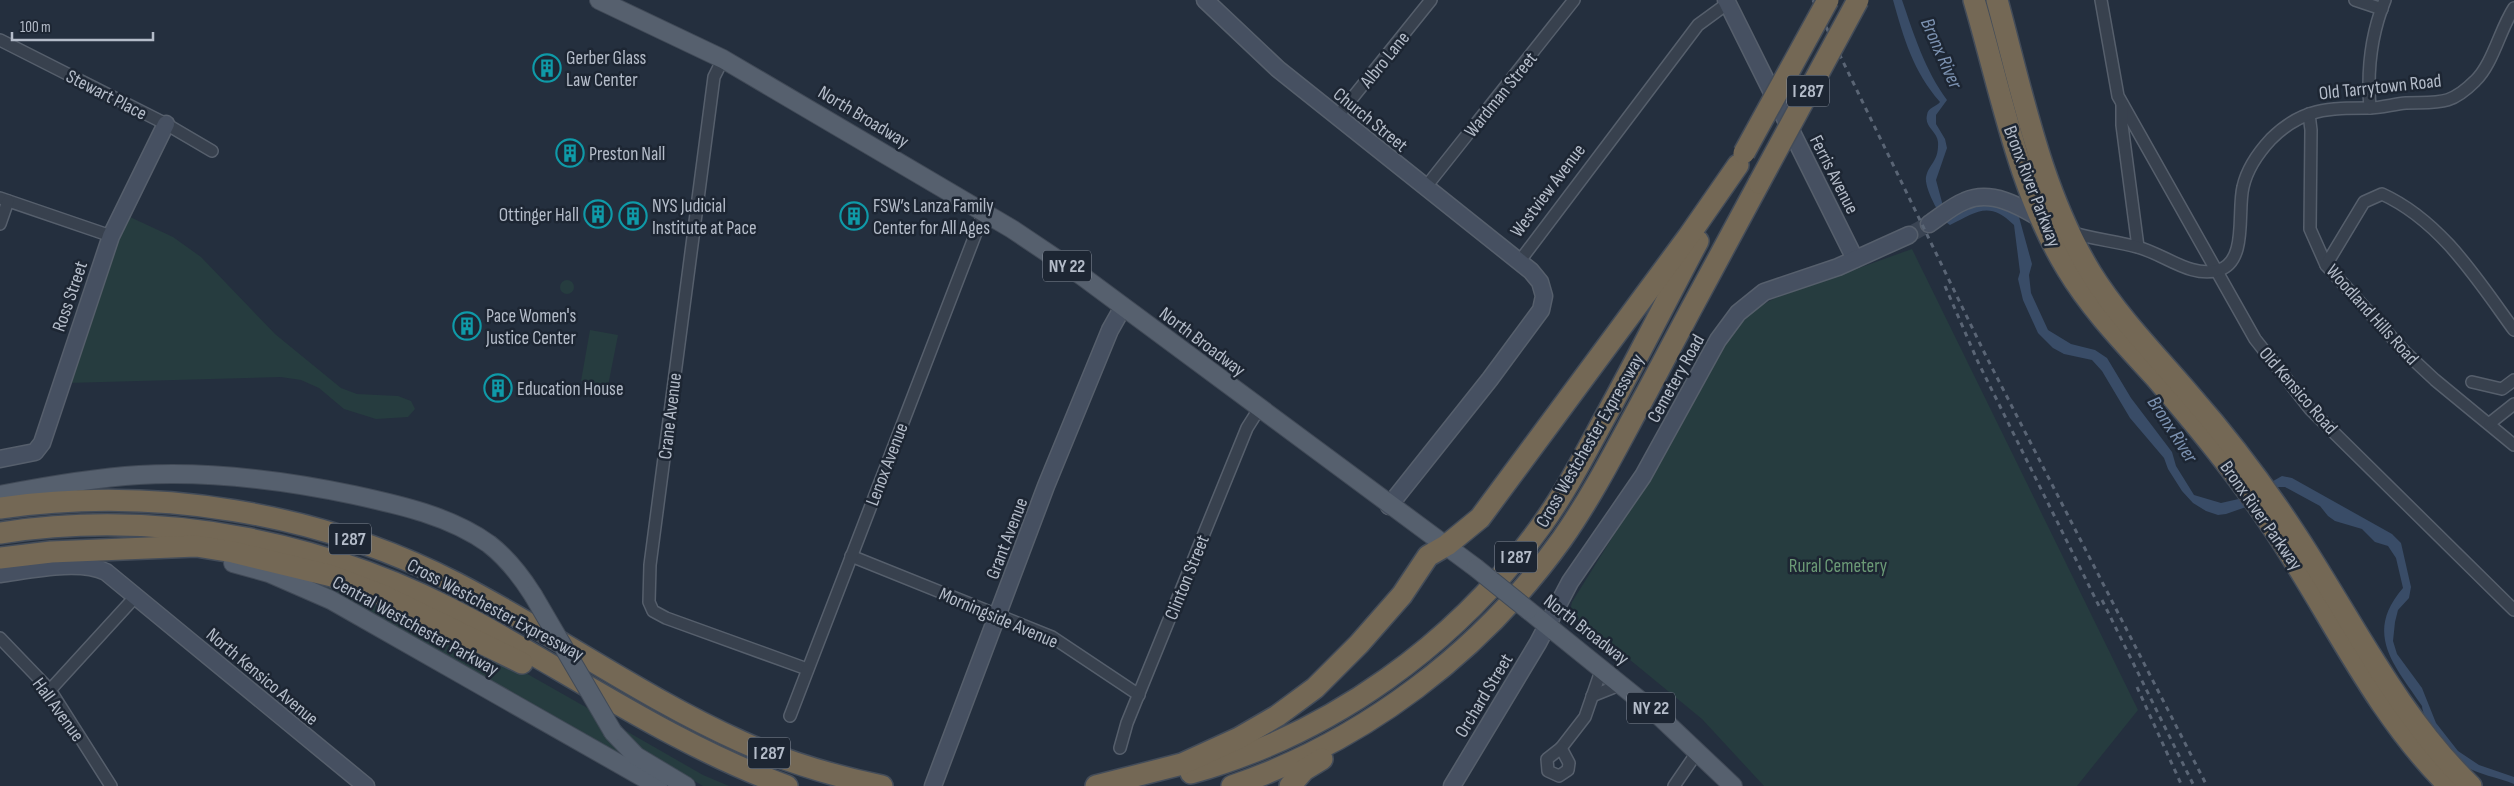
<svg xmlns="http://www.w3.org/2000/svg" width="2514" height="786" font-family="'Sofia Sans Condensed',sans-serif">
<style>
.green{fill:#263c3f}
.water{fill:#394c67}
.lines{fill:none;stroke-linecap:round;stroke-linejoin:round}
.secondary-tunnel{stroke:#3a4453;stroke-width:16;stroke-dasharray:16 8;stroke-linecap:butt}
.street-casing{stroke:#565f6c;stroke-width:14}
.secondary-casing{stroke:#565f6c;stroke-width:19}
.primary-casing{stroke:#414a57;stroke-width:20}
.highway-casing{stroke:#434c59;stroke-width:24}
.street{stroke:#38414e;stroke-width:11}
.secondary{stroke:#465061;stroke-width:16}
.primary{stroke:#56606e;stroke-width:18}
.highway{stroke:#746855;stroke-width:21}
.rail{stroke:#5a6575;stroke-width:3;stroke-dasharray:5 5;stroke-linecap:butt}
.primary-bridge-casing{stroke:#414a57;stroke-width:20;stroke-linecap:butt}
.highway-bridge-casing{stroke:#434c59;stroke-width:24;stroke-linecap:butt}
.primary-bridge{stroke:#56606e;stroke-width:18}
.highway-bridge{stroke:#746855;stroke-width:21}
.labels{text-anchor:middle;stroke-width:5;stroke-linejoin:round;paint-order:stroke}
.shield{fill:#1d2633;stroke:#878f9c;stroke-width:1}
.shield-label{font-size:18px;font-weight:bold;fill:#b4bcc9}
.poi-label{font-size:19px;fill:#b4bcc9;stroke:#1d2633;text-anchor:start}
.street-label{font-size:19px;fill:#b4bcc9;stroke:#1d2633}
.park-label{font-size:19px;fill:#6b9a76;stroke:#1d2633}
.water-label{font-size:20px;font-style:italic;fill:#7c92b1;stroke:#1d2633}
</style>
<rect width="100%" height="100%" fill="#242f3e"/>
<g class="green">
<path d="M130,217L173,237L201,257L275,334L341,388L357,394L398,396L411,401L415,409L408,417L376,419L344,409L319,388L301,380L281,377L67,383L115,248Z"/>
<path d="M1912,249L2138,710L2077,786H1764L1702,719L1607,641L1578,621L1570,611L1572,602L1650,477L1733,332L1755,309L1775,298Z"/>
<circle cx="567" cy="287" r="7"/>
<path d="M590,330L618,335L608,386L581,381Z"/>
<path d="M277,568L351,589L508,663L591,710L604,734L617,750L634,764Z"/>
<path d="M621,728L703,775L729,786H703L647,754L628,738Z"/>
</g>
<path class="water" d="M1893,0H1902C1914,35 1925,70 1947,100L1936,115V124L1945,139L1947,148L1936,180L1943,206L1952,215L1977,206L1995,205L2008,209L2019,217L2032,264L2029,275L2031,293L2048,330L2071,344L2095,350L2107,358L2131,398L2172,452L2176,466L2194,495L2221,503L2243,498L2282,476L2292,478L2392,534L2401,543L2411,587L2409,598L2398,610L2395,622L2393,641L2397,654L2422,688L2436,723L2458,751L2479,765L2514,777V784C2497,777 2479,775 2463,765C2451,758 2422,719 2422,706C2395,666 2363,634 2403,588L2396,558L2388,546L2375,542L2362,529L2335,521L2328,516L2320,506L2285,487H2278L2246,507L2226,514L2218,515L2206,511L2193,503L2182,491L2168,469L2164,458L2130,418L2102,371L2092,360L2064,354L2053,348L2038,333L2023,300L2018,279L2020,272L2014,225C1989,200 1976,212 1950,225C1941,220 1924,188 1926,177C1929,163 1939,162 1938,142C1937,131 1924,127 1927,115C1928,107 1936,107 1940,102C1913,71 1904,39 1893,0Z"/>
<g class="lines">
<path class="secondary-tunnel" d="M1909,235L1929,224"/>
<g class="street-casing">
<g id="street">
<path d="M2101,0L2118,96L2255,339L2310,409L2514,610"/>
<path d="M2355,0L2382,9"/>
<path d="M0,40L166,124L212,151"/>
<path d="M723,59L714,77L650,565L649,602L653,611L666,618L807,669"/>
<path d="M2122,104V125L2138,247"/>
<path d="M2370,108C2367,72 2371,34 2385,0"/>
<path d="M2309,114L2311,130L2310,229L2326,265L2405,352L2435,380L2514,445"/>
<path d="M1337,117L1431,0"/>
<path d="M1425,188L1574,0"/>
<path d="M0,198L111,236"/>
<path d="M0,224L8,201"/>
<path d="M2070,232C2092,239 2114,241 2137,247C2163,253 2191,279 2219,270C2248,261 2237,211 2243,187C2247,169 2258,153 2271,139C2302,108 2329,108 2369,108C2381,108 2394,104 2406,103C2439,102 2450,106 2475,81C2493,64 2500,29 2514,8"/>
<path d="M1519,262L1698,25L1728,3"/>
<path d="M2326,265L2364,202L2382,194C2441,221 2477,279 2514,330"/>
<path d="M2472,382L2502,389L2514,380"/>
<path d="M2490,423L2514,404"/>
<path d="M851,556L1052,637L1139,695"/>
<path d="M0,638L50,690L111,786"/>
<path d="M50,690L136,596"/>
<path d="M1592,696L1622,684"/>
<path d="M790,716L984,212"/>
<path d="M1120,748L1127,723L1247,428L1259,409"/>
<path d="M1561,748L1585,717L1602,668"/>
<path d="M1561,748L1569,763L1568,770L1559,776L1548,771L1547,759Z"/>
<path d="M1674,786L1698,751"/>
</g>
</g>
<g class="secondary-casing">
<g id="secondary">
<path d="M1205,0L1278,69L1531,271L1540,282L1544,296L1541,310L1490,379L1389,506"/>
<path d="M1726,0L1855,259"/>
<path d="M1929,224C1941,216 1952,206 1965,201C1992,189 2021,207 2043,220"/>
<path d="M0,459L35,452L42,443L111,236L166,124"/>
<path d="M0,574C30,570 79,559 106,572L366,786"/>
<path d="M933,786L1046,486L1110,330L1123,307"/>
<path d="M1452,786L1538,643L1570,582L1643,476L1718,340L1738,313L1764,292L1838,267L1909,235"/>
</g>
</g>
<g class="primary-casing">
<g id="primary">
<path d="M599,0L723,59L1012,229L1082,276L1476,568"/>
<path d="M0,495C46,486 92,478 139,475C212,471 283,480 354,495C400,505 450,516 489,544C507,558 521,576 533,595"/>
<path d="M233,563L269,573L331,600L658,786"/>
<path d="M1528,610L1657,714L1733,786"/>
<path d="M613,732L636,756L686,786"/>
</g>
</g>
<g class="highway-casing">
<g id="highway">
<path d="M1974,0C2000,88 2018,189 2067,269C2091,309 2124,343 2155,377C2197,426 2238,475 2273,528C2331,614 2374,712 2449,786"/>
<path d="M1997,0C2022,92 2041,191 2091,273C2119,318 2157,356 2191,396C2228,438 2262,483 2293,530C2351,617 2395,712 2471,786"/>
<path d="M0,508C155,486 317,512 456,583C553,633 642,697 742,742C787,762 833,776 882,786"/>
<path d="M0,533C164,508 331,542 476,622C578,678 677,746 787,786"/>
<path d="M0,558L51,552L196,546L233,552L332,576L382,595L522,663"/>
<path d="M1191,773C1331,734 1456,644 1541,526C1565,493 1584,456 1603,421C1636,361 1666,301 1698,241"/>
<path d="M1096,786L1182,764L1239,738L1277,716L1315,688L1359,644L1402,595L1428,556L1447,545L1480,518L1688,237L1738,165"/>
<path d="M1232,786C1364,741 1481,652 1562,539C1595,492 1620,441 1647,392C1684,322 1721,253 1759,183"/>
<path d="M1290,786L1304,770L1322,759"/>
</g>
</g>
<use href="#street" class="street"/>
<use href="#secondary" class="secondary"/>
<use href="#primary" class="primary"/>
<use href="#highway" class="highway"/>
<g class="rail">
<path d="M1813,0L1986,356L2207,786"/>
<path d="M1945,286L1978,362L2101,610"/>
<path d="M2102,600L2194,786"/>
<path d="M2137,687L2182,786"/>
</g>
<g class="primary-bridge-casing">
<g id="primary-bridge">
<path d="M1476,568L1528,610"/>
<path d="M533,595L613,732"/>
</g>
</g>
<g class="highway-bridge-casing">
<g id="highway-bridge">
<path d="M1744,153L1828,0"/>
<path d="M1759,183L1858,0"/>
</g>
</g>
<use href="#primary-bridge" class="primary-bridge"/>
<use href="#highway-bridge" class="highway-bridge"/>
</g>
<defs>
<g id="building-ring" transform="scale(1.4375)"><circle r="9.5" fill="#1d2633" stroke="#0f9aa8" stroke-width="1.5"/><path d="M-4-6H4V6H1V3H-1V6H-4ZM-2.5-4.3h1.7v1.8h-1.7ZM.8-4.3h1.7v1.8H.8ZM-2.5-1h1.7V.8h-1.7ZM.8-1h1.7V.8H.8Z" fill="#0f9aa8"/></g>
</defs>
<g fill-rule="evenodd">
<use href="#building-ring" x="547" y="68"/>
<use href="#building-ring" x="570" y="153"/>
<use href="#building-ring" x="598" y="214"/>
<use href="#building-ring" x="633" y="216"/>
<use href="#building-ring" x="854" y="216"/>
<use href="#building-ring" x="467" y="326"/>
<use href="#building-ring" x="498" y="388"/>
</g>
<g class="labels">
<g class="shield">
<rect x="1787" y="75.5" width="42" height="31" rx="4"/>
<rect x="1043" y="250.5" width="48" height="31" rx="4"/>
<rect x="329" y="523.5" width="42" height="31" rx="4"/>
<rect x="1495" y="541.5" width="42" height="31" rx="4"/>
<rect x="1627" y="692.5" width="48" height="31" rx="4"/>
<rect x="748" y="737.5" width="42" height="31" rx="4"/>
</g>
<g class="shield-label">
<text x="1808" y="97">I 287</text>
<text x="1067" y="272">NY 22</text>
<text x="350" y="545">I 287</text>
<text x="1516" y="563">I 287</text>
<text x="1651" y="714">NY 22</text>
<text x="769" y="759">I 287</text>
</g>
<g class="poi-label">
<text x="566" y="64">Gerber Glass<tspan x="566" dy="22">Law Center</tspan></text>
<text x="589" y="160">Preston Nall</text>
<text x="652" y="212">NYS Judicial<tspan x="652" dy="22">Institute at Pace</tspan></text>
<text x="873" y="212">FSW’s Lanza Family<tspan x="873" dy="22">Center for All Ages</tspan></text>
<text x="579" y="221" text-anchor="end">Ottinger Hall</text>
<text x="486" y="322">Pace Women's<tspan x="486" dy="22">Justice Center</tspan></text>
<text x="517" y="395">Education House</text>
</g>
<g class="street-label">
<text transform="translate(1384 59) rotate(-51)" y="7">Albro Lane</text>
<text transform="translate(2380 86) rotate(-6)" y="7">Old Tarrytown Road</text>
<text transform="translate(107 94) rotate(27)" y="7">Stewart Place</text>
<text transform="translate(1500 94) rotate(-51)" y="7">Wardman Street</text>
<text transform="translate(864 116) rotate(31)" y="7">North Broadway</text>
<text transform="translate(1371 119) rotate(39)" y="7">Church Street</text>
<text transform="translate(1835 174) rotate(63)" y="7">Ferris Avenue</text>
<text transform="translate(2033 186) rotate(69)" y="7">Bronx River Parkway</text>
<text transform="translate(1547 190) rotate(-53)" y="7">Westview Avenue</text>
<text transform="translate(69 296) rotate(-71)" y="7">Ross Street</text>
<text transform="translate(2373 314) rotate(48)" y="7">Woodland Hills Road</text>
<text transform="translate(1203 341) rotate(37)" y="7">North Broadway</text>
<text transform="translate(1675 378) rotate(-61)" y="7">Cemetery Road</text>
<text transform="translate(2299 390) rotate(49)" y="7">Old Kensico Road</text>
<text transform="translate(669 416) rotate(-83)" y="7">Crane Avenue</text>
<text transform="translate(1589 440) rotate(-60)" y="7">Cross Westchester Expressway</text>
<text transform="translate(886 464) rotate(-69)" y="7">Lenox Avenue</text>
<text transform="translate(2262 515) rotate(55)" y="7">Bronx River Parkway</text>
<text transform="translate(1006 538) rotate(-69)" y="7">Grant Avenue</text>
<text transform="translate(1186 577) rotate(-68)" y="7">Clinton Street</text>
<text transform="translate(496 609) rotate(28)" y="7">Cross Westchester Expressway</text>
<text transform="translate(999 617) rotate(23)" y="7">Morningside Avenue</text>
<text transform="translate(416 625) rotate(29)" y="7">Central Westchester Parkway</text>
<text transform="translate(1587 629) rotate(38)" y="7">North Broadway</text>
<text transform="translate(263 676) rotate(40)" y="7">North Kensico Avenue</text>
<text transform="translate(1483 695) rotate(-59)" y="7">Orchard Street</text>
<text transform="translate(59 709) rotate(54)" y="7">Hall Avenue</text>
</g>
<g class="park-label">
<text x="1838" y="572">Rural Cemetery</text>
</g>
<g class="water-label">
<text transform="translate(1942 53) rotate(66)" y="7">Bronx River</text>
<text transform="translate(2173 429) rotate(57)" y="7">Bronx River</text>
</g>
</g>
<path d="M12 32v8h141v-8" fill="none" stroke="#b4bcc9" stroke-width="2.5"/>
<text x="20" y="32" font-size="15" fill="#b4bcc9" stroke="#1d2633" stroke-width="4" paint-order="stroke">100 m</text>
</svg>
